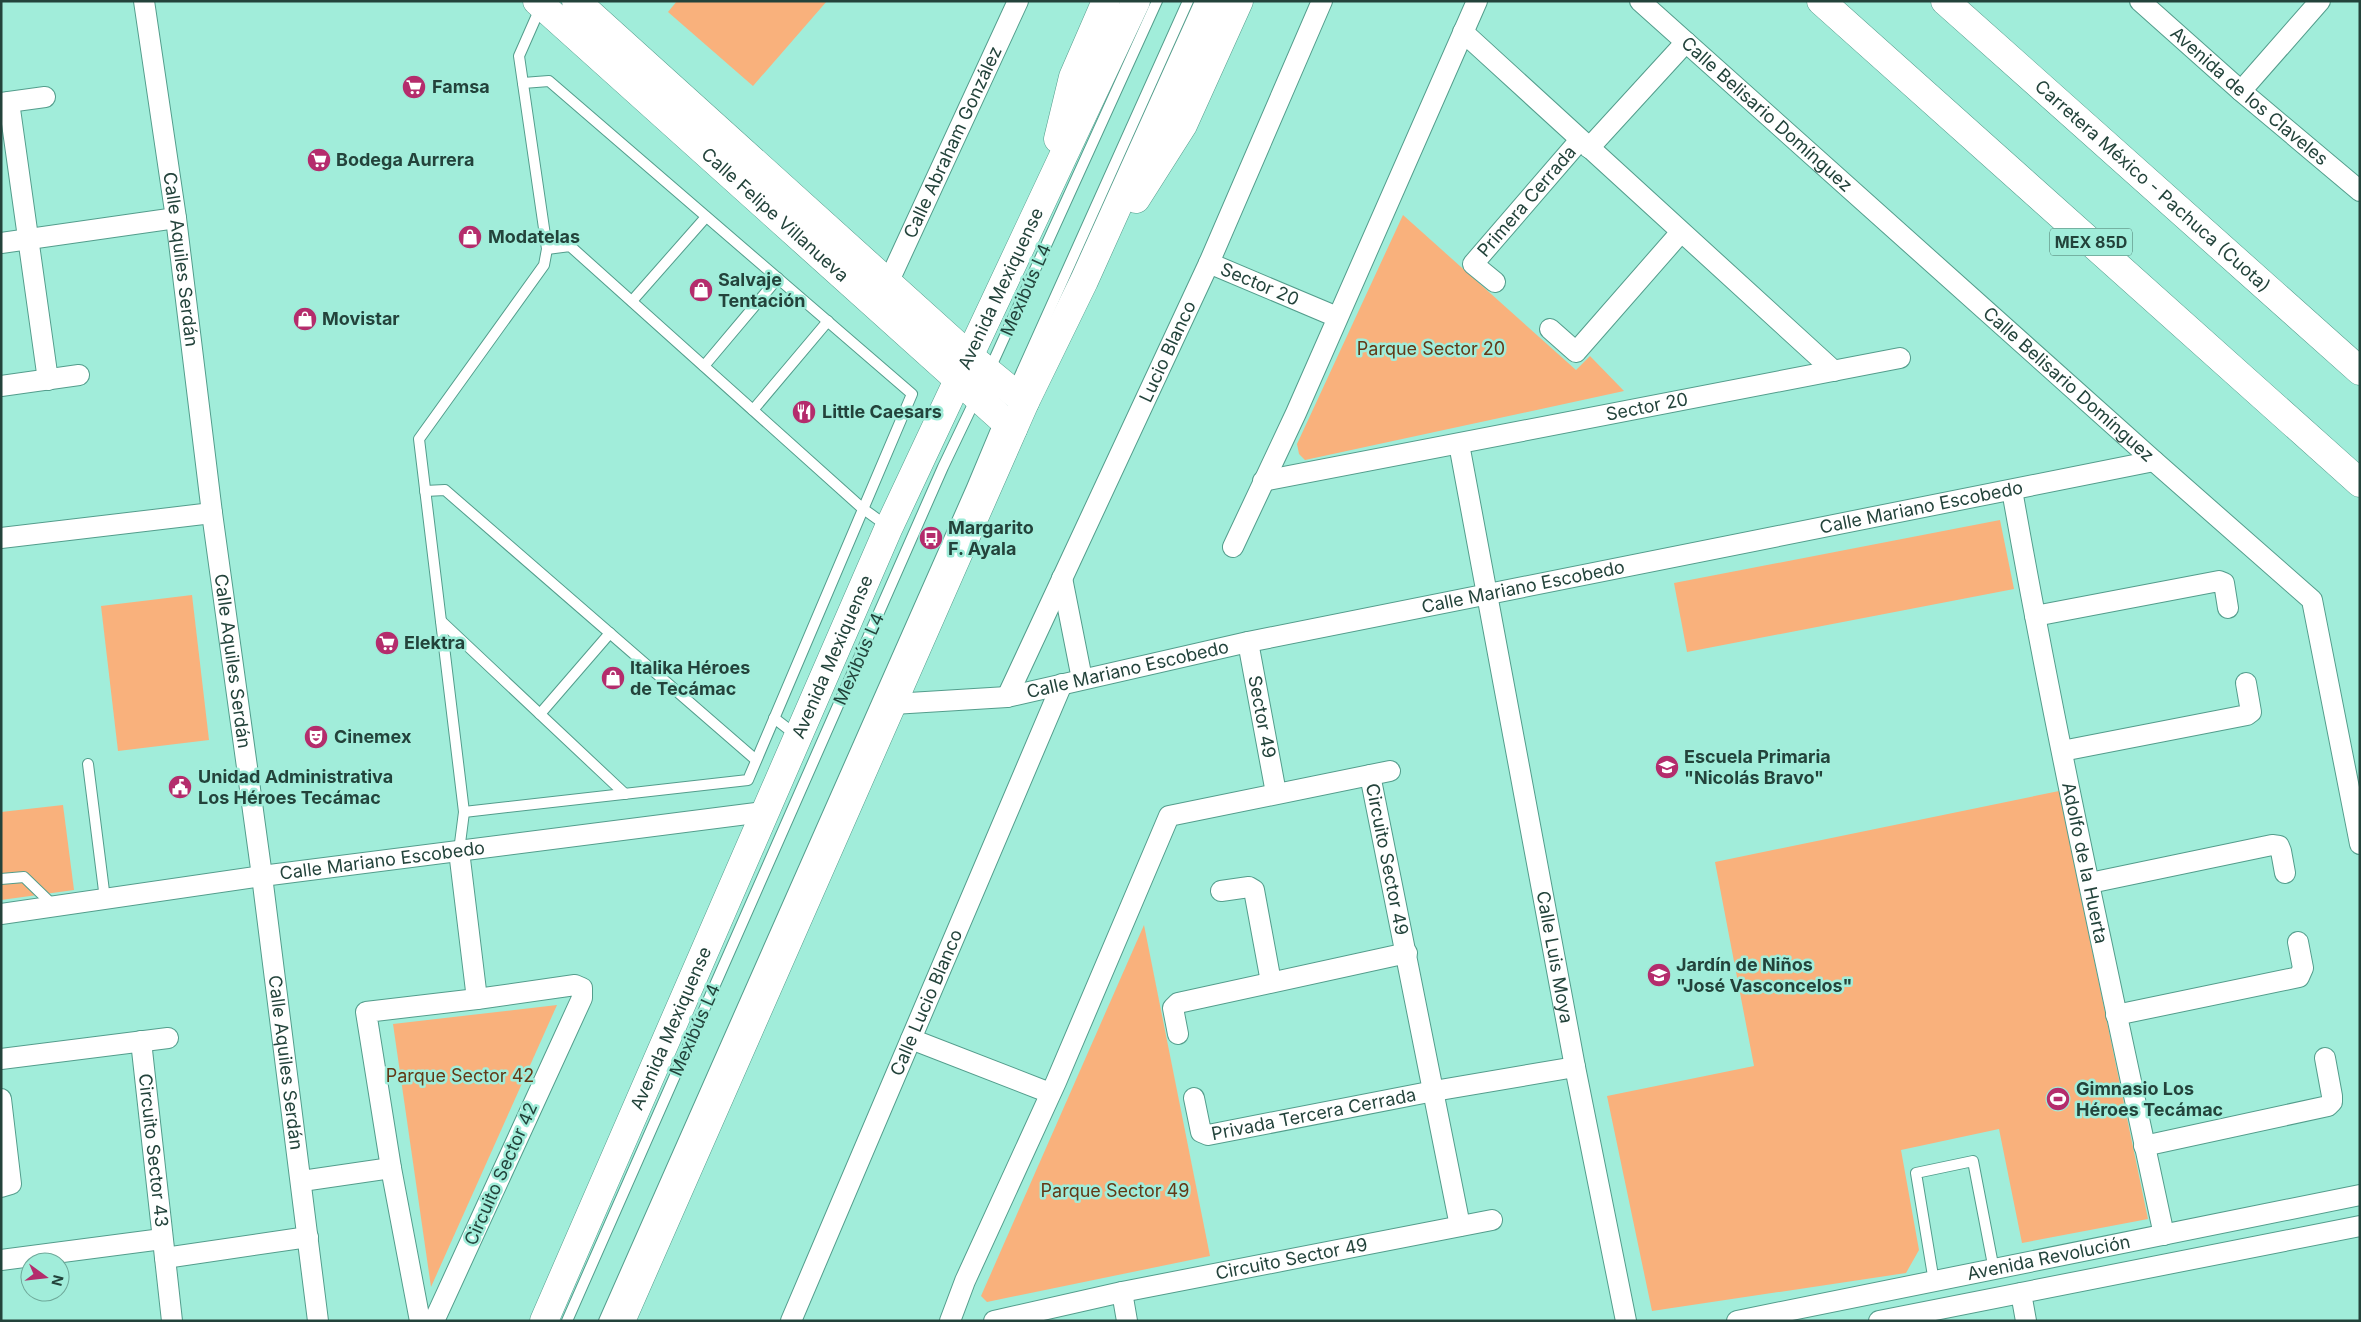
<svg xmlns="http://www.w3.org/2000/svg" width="2361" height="1322" font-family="Inter,sans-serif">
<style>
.green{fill:#f9b17c}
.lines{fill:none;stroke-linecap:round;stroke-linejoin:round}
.service-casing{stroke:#539d8c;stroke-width:12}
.minor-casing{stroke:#539d8c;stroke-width:22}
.secondary-casing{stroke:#539d8c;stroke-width:29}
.motorway-casing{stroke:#539d8c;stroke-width:29}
.service{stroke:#fff;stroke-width:10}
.minor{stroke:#fff;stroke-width:20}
.secondary{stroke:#fff;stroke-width:28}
.motorway{stroke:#fff;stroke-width:28}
.labels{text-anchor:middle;stroke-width:5;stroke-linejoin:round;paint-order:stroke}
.shield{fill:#a1edda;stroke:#49766b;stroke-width:1}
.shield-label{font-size:16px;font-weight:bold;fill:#23433b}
.poi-label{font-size:18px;font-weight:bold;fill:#23433b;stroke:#a1edda;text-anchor:start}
.street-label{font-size:18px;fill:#23433b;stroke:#a1edda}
.park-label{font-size:18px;fill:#633916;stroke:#a1edda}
</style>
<rect width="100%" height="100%" fill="#a1edda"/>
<g class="green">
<path d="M677,1H827L753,86L668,12Z"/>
<path d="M1403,215L1576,370L1590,356L1624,391L1305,460L1299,454L1297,444Z"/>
<path d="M2000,520L2014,589L1687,652L1674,583Z"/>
<path d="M192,595L209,740L118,751L101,606Z"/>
<path d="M2059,791L2148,1219L2022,1243L1999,1129L1901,1150L1919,1250L1906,1273L1652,1311L1607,1096L1754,1066L1715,862Z"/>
<path d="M63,805L74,890L1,900V812Z"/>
<path d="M1144,925L1210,1256L987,1302L981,1296Z"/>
<path d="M557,1005L431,1287L393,1024Z"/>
</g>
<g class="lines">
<g class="service-casing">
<g id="service">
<path d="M547,249L570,246L862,508L887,526"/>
<path d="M632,301L706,217"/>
<path d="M704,366L778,278"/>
<path d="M989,371L1157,1"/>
<path d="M1013,391L1188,1"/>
<path d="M753,410L828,321"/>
<path d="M425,491L445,490L756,760"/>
<path d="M441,621L625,794"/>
<path d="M540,714L610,633"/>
<path d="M774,718L796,735"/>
<path d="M88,764L105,899"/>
<path d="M464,812L748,780L912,394L549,81L523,83"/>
<path d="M459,851L464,812L419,439L544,265L547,249L519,56L541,6"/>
<path d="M1,879L24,877L54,906"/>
<path d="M1934,1282L1916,1173L1973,1161L1994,1270"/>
<path d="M567,1321L943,467L976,398"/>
<path d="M604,1321L972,487L1000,420"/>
</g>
</g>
<g class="minor-casing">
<g id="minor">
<path id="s1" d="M144,1L176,218L212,513L262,876L318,1321"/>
<path id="s2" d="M1640,1L2154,461L2312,600L2360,844"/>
<path id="s3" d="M2140,1L2241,91L2360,191"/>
<path d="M1463,32L1834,371"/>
<path d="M2241,91L2320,1"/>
<path d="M9,102L48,380"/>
<path d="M1,103L45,97"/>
<path d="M1589,148L1686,42"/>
<path d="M1,243L176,218"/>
<path id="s4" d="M1209,263L1337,317"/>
<path id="s5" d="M1495,282L1473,264L1580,140"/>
<path id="s6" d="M888,283L1018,1"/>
<path d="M1550,329L1576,352L1681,232"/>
<path d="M1,386L79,375"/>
<path id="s7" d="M1459,444L1575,1067L1626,1321"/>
<path id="s8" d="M1263,481L1900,358"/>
<path id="s9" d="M2012,490C2056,740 2111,987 2164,1235"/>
<path d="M1,538L212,513"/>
<path d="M1233,547L1296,413L1477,1"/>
<path d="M1062,578L1082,679"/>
<path d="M2035,616L2219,581L2224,583L2228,608"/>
<path id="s10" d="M1248,642L1276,793"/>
<path id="s11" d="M1007,697L1209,263L1322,1"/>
<path id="s12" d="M893,704L1007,697L1248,642L2154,461"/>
<path d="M2062,751L2247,715L2251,712L2246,683"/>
<path id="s13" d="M1370,775L1460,1226"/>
<path d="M459,851L477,999"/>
<path d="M2090,883L2272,845L2279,846L2281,851L2285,873"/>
<path d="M1221,891L1249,887L1254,890L1271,982"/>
<path id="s14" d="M1,914L262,876L764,812"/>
<path d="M2116,1015L2299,977L2303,968L2298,942"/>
<path d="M1178,1034L1173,1008L1178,1003L1407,953"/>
<path d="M911,1039L1050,1093"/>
<path id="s15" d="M141,1041L172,1321"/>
<path d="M1,1059L168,1038"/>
<path id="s16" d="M1194,1098L1201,1132L1208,1135L1434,1091L1575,1067"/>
<path d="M1,1099L11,1184L1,1187"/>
<path d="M2144,1146L2328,1106L2332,1102V1096L2325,1058"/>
<path d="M302,1181L391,1168"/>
<path d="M165,1258L308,1237"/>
<path d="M1,1260L162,1239"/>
<path d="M1122,1292L1127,1321"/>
<path d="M2021,1293L2026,1321"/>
<path d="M420,1321L391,1168L366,1012L477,999L575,985L582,988V998L434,1321"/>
<path id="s17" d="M791,1321L1062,684"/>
<path d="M950,1321L965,1281L1056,1082L1169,816L1390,771"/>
<path id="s18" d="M994,1321L1122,1292L1492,1220"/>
<path id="s19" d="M1737,1321L2360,1195"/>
<path d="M1879,1321L2360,1226"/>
</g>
</g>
<g class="secondary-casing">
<g id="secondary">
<path id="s20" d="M537,1L1013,429"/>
<path d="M576,1L968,355L1025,402"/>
<path d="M1058,139L1073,77L1106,1"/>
<path d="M1136,199L1183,125L1239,1"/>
<path id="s21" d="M544,1321L889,527L1136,1"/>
<path d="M621,1321L1025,402L1084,281L1210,1"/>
</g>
</g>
<g class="motorway-casing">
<g id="motorway">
<path d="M1821,1L2360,483"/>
<path id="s22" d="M1945,1L2360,371"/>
</g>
</g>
<use href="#service" class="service"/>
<use href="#minor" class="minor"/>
<use href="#secondary" class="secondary"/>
<use href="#motorway" class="motorway"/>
</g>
<defs>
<g id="supermarket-disc" transform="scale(1.25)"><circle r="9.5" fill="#b42c6c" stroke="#a1edda"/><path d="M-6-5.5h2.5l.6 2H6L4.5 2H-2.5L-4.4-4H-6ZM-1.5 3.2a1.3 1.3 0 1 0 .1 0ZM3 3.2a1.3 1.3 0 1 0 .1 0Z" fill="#fff"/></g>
<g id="shop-disc" transform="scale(1.25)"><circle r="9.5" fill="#b42c6c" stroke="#a1edda"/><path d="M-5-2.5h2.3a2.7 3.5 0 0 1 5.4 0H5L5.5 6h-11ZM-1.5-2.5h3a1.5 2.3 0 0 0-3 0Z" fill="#fff"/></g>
<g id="restaurant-disc" transform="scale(1.25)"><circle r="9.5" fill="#b42c6c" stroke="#a1edda"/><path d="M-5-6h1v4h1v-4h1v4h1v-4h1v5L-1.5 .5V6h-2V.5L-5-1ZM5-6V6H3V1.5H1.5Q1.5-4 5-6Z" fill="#fff"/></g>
<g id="bus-disc" transform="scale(1.25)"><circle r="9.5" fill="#b42c6c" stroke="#a1edda"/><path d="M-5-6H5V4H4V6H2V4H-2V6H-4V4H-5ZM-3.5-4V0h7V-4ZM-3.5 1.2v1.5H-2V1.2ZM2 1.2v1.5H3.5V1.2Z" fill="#fff"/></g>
<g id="theatre-disc" transform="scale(1.25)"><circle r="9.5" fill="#b42c6c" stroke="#a1edda"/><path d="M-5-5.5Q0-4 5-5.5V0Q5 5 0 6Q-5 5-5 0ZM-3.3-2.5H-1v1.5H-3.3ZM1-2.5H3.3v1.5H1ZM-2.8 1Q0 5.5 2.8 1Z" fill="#fff"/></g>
<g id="school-disc" transform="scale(1.25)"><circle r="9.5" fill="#b42c6c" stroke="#a1edda"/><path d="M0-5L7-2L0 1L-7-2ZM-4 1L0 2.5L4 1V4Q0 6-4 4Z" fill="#fff"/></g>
<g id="civic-disc" transform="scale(1.25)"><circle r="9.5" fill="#b42c6c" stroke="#a1edda"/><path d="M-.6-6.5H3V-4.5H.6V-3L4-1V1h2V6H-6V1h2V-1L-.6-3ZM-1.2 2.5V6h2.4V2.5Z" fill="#fff"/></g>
<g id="stadium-disc" transform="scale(1.25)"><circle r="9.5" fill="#b42c6c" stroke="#a1edda"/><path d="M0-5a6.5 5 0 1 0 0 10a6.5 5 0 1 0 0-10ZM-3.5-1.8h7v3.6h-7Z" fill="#fff"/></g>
</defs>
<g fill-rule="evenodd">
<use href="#supermarket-disc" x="414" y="87"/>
<use href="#supermarket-disc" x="319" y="160"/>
<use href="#shop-disc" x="470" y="237"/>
<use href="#shop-disc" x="701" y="290"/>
<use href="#shop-disc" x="305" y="319"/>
<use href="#restaurant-disc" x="804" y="412"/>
<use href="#bus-disc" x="931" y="538"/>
<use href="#supermarket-disc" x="387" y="643"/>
<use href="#shop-disc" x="613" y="678"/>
<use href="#theatre-disc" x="316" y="737"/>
<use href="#school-disc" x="1667" y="767"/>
<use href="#civic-disc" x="180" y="787"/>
<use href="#school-disc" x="1659" y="975"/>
<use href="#stadium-disc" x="2058" y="1099"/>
</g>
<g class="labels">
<rect class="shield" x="2050" y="228.5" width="82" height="27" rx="4"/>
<g class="shield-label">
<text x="2091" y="248">MEX 85D</text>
</g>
<g class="poi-label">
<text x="432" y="93">Famsa</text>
<text x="336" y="166">Bodega Aurrera</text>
<text x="488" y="243">Modatelas</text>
<text x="718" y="286">Salvaje<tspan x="718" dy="21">Tentación</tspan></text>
<text x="322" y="325">Movistar</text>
<text x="822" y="418">Little Caesars</text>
<text x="948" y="534">Margarito<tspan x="948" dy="21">F. Ayala</tspan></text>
<text x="404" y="649">Elektra</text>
<text x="630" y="674">Italika Héroes<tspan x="630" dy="21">de Tecámac</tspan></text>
<text x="334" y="743">Cinemex</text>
<text x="1684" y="763">Escuela Primaria<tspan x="1684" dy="21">"Nicolás Bravo"</tspan></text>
<text x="198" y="783">Unidad Administrativa<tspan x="198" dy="21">Los Héroes Tecámac</tspan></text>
<text x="1676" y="971">Jardín de Niños<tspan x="1676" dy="21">"José Vasconcelos"</tspan></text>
<text x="2076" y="1095">Gimnasio Los<tspan x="2076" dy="21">Héroes Tecámac</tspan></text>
</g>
<g class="street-label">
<text dy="6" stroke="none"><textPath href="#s3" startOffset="145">Avenida de los Claveles</textPath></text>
<text dy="6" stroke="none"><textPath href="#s2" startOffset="170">Calle Belisario Domínguez</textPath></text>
<text dy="6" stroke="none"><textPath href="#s6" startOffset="155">Calle Abraham González</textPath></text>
<text dy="6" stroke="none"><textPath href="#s22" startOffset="278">Carretera México - Pachuca (Cuota)</textPath></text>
<text dy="6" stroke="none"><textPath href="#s5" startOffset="111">Primera Cerrada</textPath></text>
<text dy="6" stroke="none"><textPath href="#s20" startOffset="320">Calle Felipe Villanueva</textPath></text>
<text dy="6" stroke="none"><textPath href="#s1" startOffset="261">Calle Aquiles Serdán</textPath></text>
<text dy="6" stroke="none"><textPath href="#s4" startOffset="55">Sector 20</textPath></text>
<text dy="6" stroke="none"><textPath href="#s21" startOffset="1129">Avenida Mexiquense</textPath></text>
<text transform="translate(1026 290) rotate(-66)" y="6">Mexibús L4</text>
<text dy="6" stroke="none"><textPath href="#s11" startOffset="381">Lucio Blanco</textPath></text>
<text dy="6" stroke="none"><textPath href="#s2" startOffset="575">Calle Belisario Domínguez</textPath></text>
<text dy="6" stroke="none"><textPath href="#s8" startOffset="391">Sector 20</textPath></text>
<text dy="6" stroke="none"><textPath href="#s12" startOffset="1048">Calle Mariano Escobedo</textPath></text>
<text dy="6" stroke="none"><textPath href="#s12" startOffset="642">Calle Mariano Escobedo</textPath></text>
<text dy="6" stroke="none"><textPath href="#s21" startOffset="724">Avenida Mexiquense</textPath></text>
<text transform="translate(859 659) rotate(-66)" y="6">Mexibús L4</text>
<text dy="6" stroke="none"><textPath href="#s1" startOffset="666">Calle Aquiles Serdán</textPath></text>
<text dy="6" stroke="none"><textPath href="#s12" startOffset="238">Calle Mariano Escobedo</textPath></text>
<text dy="6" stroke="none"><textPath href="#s10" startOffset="76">Sector 49</textPath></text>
<text dy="6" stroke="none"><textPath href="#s13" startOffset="86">Circuito Sector 49</textPath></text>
<text dy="6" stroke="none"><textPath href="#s14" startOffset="385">Calle Mariano Escobedo</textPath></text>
<text dy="6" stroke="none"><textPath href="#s9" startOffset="380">Adolfo de la Huerta</textPath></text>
<text dy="6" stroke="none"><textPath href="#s7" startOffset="522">Calle Luis Moya</textPath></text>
<text dy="6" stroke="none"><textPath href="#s17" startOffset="346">Calle Lucio Blanco</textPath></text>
<text dy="6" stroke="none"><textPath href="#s21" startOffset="319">Avenida Mexiquense</textPath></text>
<text transform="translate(695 1030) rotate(-66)" y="6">Mexibús L4</text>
<text dy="6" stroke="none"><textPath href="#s1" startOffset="1071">Calle Aquiles Serdán</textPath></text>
<text dy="6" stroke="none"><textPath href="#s16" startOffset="150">Privada Tercera Cerrada</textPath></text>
<text dy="6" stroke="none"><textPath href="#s15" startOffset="110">Circuito Sector 43</textPath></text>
<text transform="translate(501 1174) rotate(-66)" y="6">Circuito Sector 42</text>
<text dy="6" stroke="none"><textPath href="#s18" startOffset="304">Circuito Sector 49</textPath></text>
<text dy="6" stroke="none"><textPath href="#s19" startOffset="318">Avenida Revolución</textPath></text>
</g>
<g class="park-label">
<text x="1431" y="355">Parque Sector 20</text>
<text x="460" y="1082">Parque Sector 42</text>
<text x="1115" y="1197">Parque Sector 49</text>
</g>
</g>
<rect width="2361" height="1322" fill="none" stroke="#23433b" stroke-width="5"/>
<g transform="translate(45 1277) rotate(105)"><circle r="24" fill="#a1edda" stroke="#6fa99a"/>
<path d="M0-4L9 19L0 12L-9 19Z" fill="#b42c6c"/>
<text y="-8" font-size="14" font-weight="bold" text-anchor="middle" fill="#23433b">N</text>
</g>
</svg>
